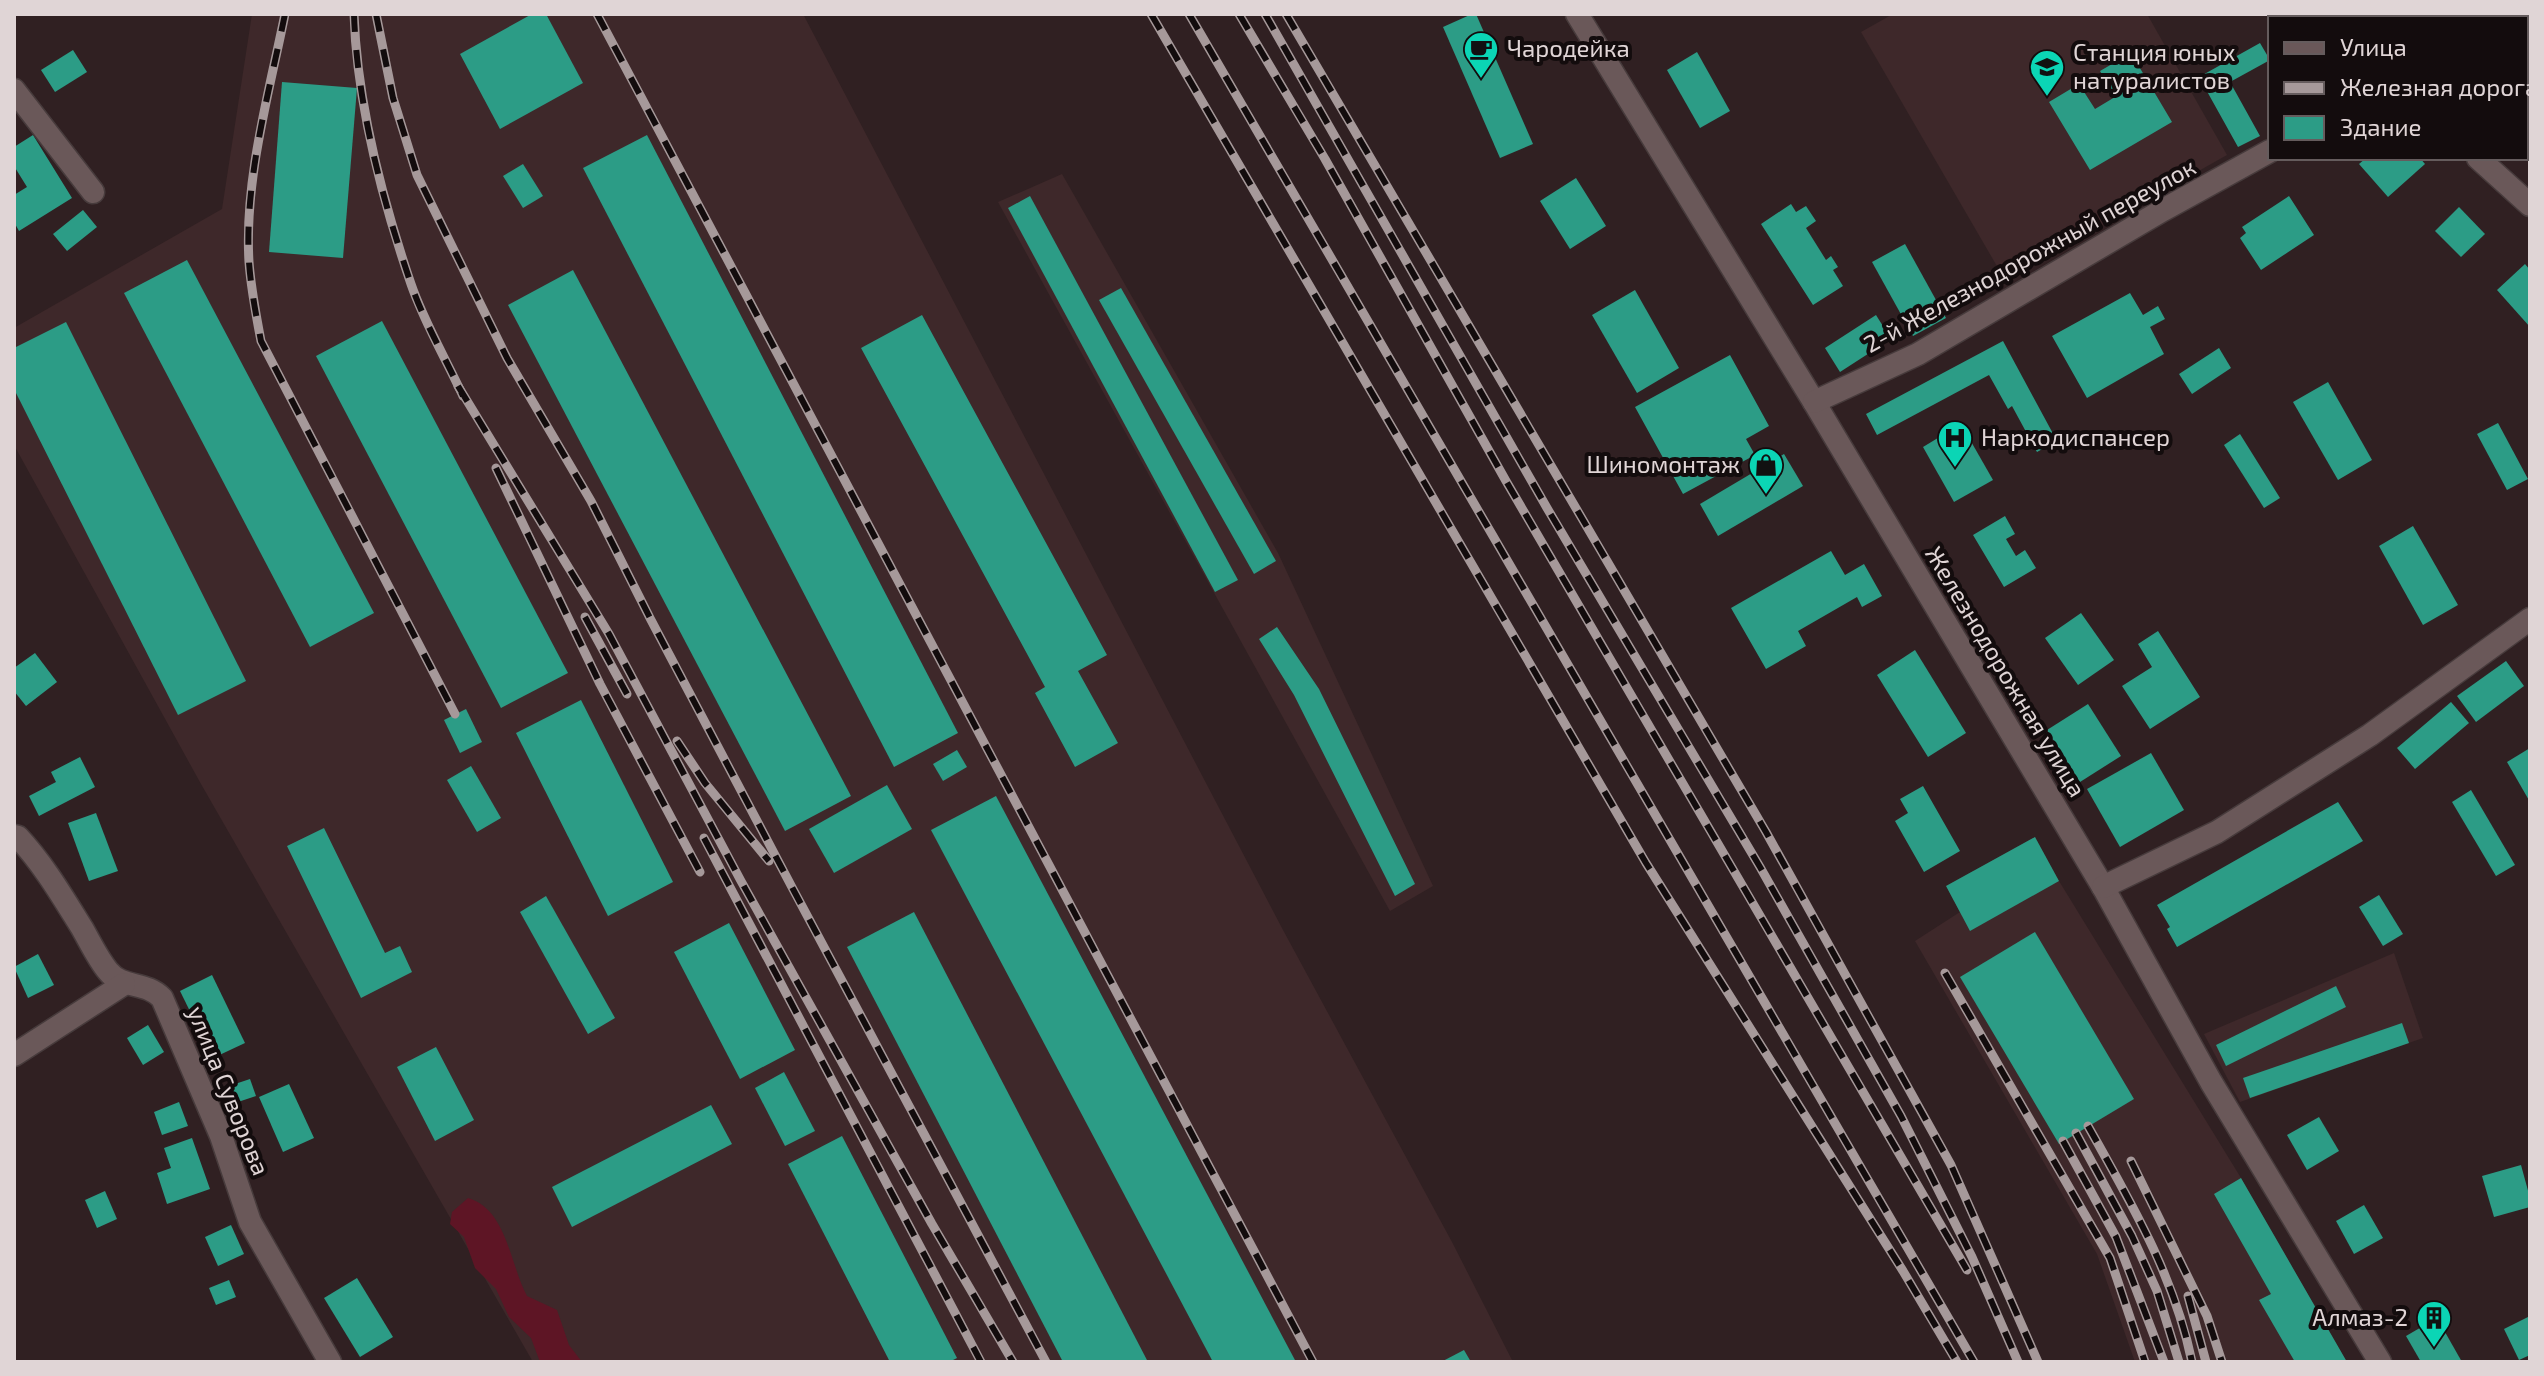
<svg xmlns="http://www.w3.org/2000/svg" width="2544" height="1376" font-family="'Exo 2',sans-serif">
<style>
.built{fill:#3e282a}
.green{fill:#5e1525}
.building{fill:#2c9c86}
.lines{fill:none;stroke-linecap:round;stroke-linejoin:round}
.minor-casing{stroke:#473b3c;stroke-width:25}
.minor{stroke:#6a5859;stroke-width:22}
.rail-casing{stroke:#a6999a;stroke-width:9}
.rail{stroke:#130c0d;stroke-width:6;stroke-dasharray:18;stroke-linecap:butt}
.labels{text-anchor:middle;stroke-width:8;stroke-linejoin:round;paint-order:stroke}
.poi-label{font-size:24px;fill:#e0d5d6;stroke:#130c0d;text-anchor:start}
.street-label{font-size:24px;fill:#e0d5d6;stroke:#130c0d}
</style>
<rect width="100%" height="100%" fill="#302022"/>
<g class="built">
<path d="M252,14H803L1283,930L1452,1242L1513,1362H533L201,784L14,445V328L222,209Z"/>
<path d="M1893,14H2147L2227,155L2005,280L1861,32Z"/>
<path d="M1062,174L1278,553L1433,886L1390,911L998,202Z"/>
<path d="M2035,837L2059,881L2241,1178L2347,1362H2135L2097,1254L1915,941L1960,912L1946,886Z"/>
<path d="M2394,953L2423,1038L2240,1102L2204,1034Z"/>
</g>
<path class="green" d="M468,1198C507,1209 510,1265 527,1296L557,1310L569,1345L582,1362H540L531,1338L509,1317L496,1289L475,1268L464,1237L450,1224L452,1212Z"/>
<g class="building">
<path d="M532,14H546L583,83L500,129L460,54Z"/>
<path d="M1472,14H1476L1533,144L1500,158L1443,27Z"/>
<path d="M2260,43L2270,60L2230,82L2260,136L2238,147L2199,77Z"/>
<path d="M73,50L87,72L55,92L41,70Z"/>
<path d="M1697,52L1730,111L1700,128L1667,70Z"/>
<path d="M2131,53L2172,122L2090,170L2049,102L2079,84L2095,109L2115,97L2100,71Z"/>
<path d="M282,82L357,88L343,258L269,252Z"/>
<path d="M33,135L72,198L19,231L14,222V195L27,187L14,166V147Z"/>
<path d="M647,135L958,733L894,767L583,168Z"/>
<path d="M2366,158H2420L2425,164L2388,197L2359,164Z"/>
<path d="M523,164L543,196L523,208L503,176Z"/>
<path d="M1576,178L1606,226L1570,249L1540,201Z"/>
<path d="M1030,196L1238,580L1215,592L1008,208Z"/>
<path d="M2289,196L2314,235L2261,270L2240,238L2246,233L2242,227Z"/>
<path d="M1791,204L1796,212L1806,206L1816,221L1806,228L1826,260L1831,256L1838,267L1833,270L1843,286L1813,305L1761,224Z"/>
<path d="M2459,207L2485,234L2461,257L2435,231Z"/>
<path d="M83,210L97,227L67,251L53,234Z"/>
<path d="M1905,244L1946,318L1913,336L1872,262Z"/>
<path d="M187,260L374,613L310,647L124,293Z"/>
<path d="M2525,264L2530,270V327L2497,290Z"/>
<path d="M573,270L851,796L785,831L508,305Z"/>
<path d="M1121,288L1276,561L1254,574L1099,300Z"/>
<path d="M1635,290L1679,368L1637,393L1592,315Z"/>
<path d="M2130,293L2143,315L2158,306L2165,319L2150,327L2164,354L2087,398L2052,336Z"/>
<path d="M922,315L1107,655L1078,671L1118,743L1075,767L1035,693L1045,687L861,348Z"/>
<path d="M1876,315L1891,339L1840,372L1825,348Z"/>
<path d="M382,321L568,673L501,708L316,356Z"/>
<path d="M66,322L246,681L178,715L14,389V348Z"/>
<path d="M2003,341L2057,441L2037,452L2012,406L2008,409L1989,375L1877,435L1866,414Z"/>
<path d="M2219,348L2231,368L2192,394L2179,374Z"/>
<path d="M1730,355L1769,426L1746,439L1755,455L1683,494L1635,407Z"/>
<path d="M2328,382L2372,460L2338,480L2293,402Z"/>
<path d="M2498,423L2528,479L2507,490L2477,434Z"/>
<path d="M1961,424L1993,480L1954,502L1923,447Z"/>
<path d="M2240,434L2280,498L2264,508L2224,445Z"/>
<path d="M1784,454L1803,486L1718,536L1700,504Z"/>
<path d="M2005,516L2015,534L2006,539L2016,556L2025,550L2036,568L2004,587L1973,535Z"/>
<path d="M2413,526L2458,605L2423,625L2379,546Z"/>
<path d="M1831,551L1845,575L1864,564L1882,596L1862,607L1857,597L1798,631L1806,646L1766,669L1731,608Z"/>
<path d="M2081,613L2114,660L2078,685L2045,638Z"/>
<path d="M1277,627L1319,689L1415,884L1395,896L1294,695L1259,639Z"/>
<path d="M2158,631L2200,697L2150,729L2122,686L2152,667L2138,644Z"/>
<path d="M1915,650L1966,733L1928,757L1877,675Z"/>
<path d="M35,653L57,682L26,706L14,691V668Z"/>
<path d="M2506,661L2524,686L2476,722L2457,696Z"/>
<path d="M581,700L673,882L608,916L516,733Z"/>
<path d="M2451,702L2469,723L2415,769L2397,748Z"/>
<path d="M2088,704L2121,756L2080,782L2047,730Z"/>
<path d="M466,709L482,742L460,753L444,720Z"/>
<path d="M2530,748V802L2507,762Z"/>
<path d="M957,750L967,767L943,781L933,764Z"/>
<path d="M2151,753L2184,810L2120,847L2087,789Z"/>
<path d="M80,757L95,787L39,816L29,796L56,782L51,772Z"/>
<path d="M471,766L501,818L477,832L447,780Z"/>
<path d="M887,785L912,829L834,873L809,829Z"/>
<path d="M1923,786L1960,851L1924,872L1895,821L1908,813L1900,799Z"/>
<path d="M2471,790L2515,865L2496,876L2452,802Z"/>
<path d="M996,796L1296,1362H1213L931,830Z"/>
<path d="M2338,802L2363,841L2177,947L2167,929L2170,927L2157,905Z"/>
<path d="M96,813L118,871L89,881L68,823Z"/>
<path d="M324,828L385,953L400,946L412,972L361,998L287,846Z"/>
<path d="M2035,837L2059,881L1970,931L1946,886Z"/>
<path d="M2379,895L2403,934L2383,946L2359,907Z"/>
<path d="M546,896L615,1018L588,1034L520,912Z"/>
<path d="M914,912L1148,1362H1063L847,947Z"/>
<path d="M729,923L795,1050L740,1079L674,952Z"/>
<path d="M2035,932L2134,1099L2059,1144L1960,977Z"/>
<path d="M38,954L54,985L28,998L14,967Z"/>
<path d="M212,975L245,1043L213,1058L180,991Z"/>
<path d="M2336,986L2346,1007L2226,1066L2216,1045Z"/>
<path d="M2402,1023L2409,1043L2250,1098L2243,1078Z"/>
<path d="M148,1025L164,1052L143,1065L127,1038Z"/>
<path d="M436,1047L474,1120L435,1141L397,1067Z"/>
<path d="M784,1072L815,1131L785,1146L755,1088Z"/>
<path d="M250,1079L256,1096L226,1106L220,1089Z"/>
<path d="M289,1084L314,1138L283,1152L259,1097Z"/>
<path d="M179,1102L188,1126L162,1135L154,1112Z"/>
<path d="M711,1105L732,1144L572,1227L552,1187Z"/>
<path d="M2319,1117L2339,1151L2307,1170L2287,1135Z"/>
<path d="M842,1136L957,1358L949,1362H890L788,1164Z"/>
<path d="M192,1138L210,1189L167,1204L157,1173L171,1168L164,1148Z"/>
<path d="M2521,1165L2530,1198V1207L2494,1217L2482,1176Z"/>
<path d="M2241,1178L2347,1362H2295L2259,1300L2271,1294L2214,1194Z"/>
<path d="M105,1191L117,1219L97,1228L85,1200Z"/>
<path d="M2364,1205L2383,1238L2354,1254L2336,1221Z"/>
<path d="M231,1225L244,1254L218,1266L205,1237Z"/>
<path d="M357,1278L393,1337L360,1357L324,1298Z"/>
<path d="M229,1280L236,1297L216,1305L209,1288Z"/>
<path d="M2530,1316V1355L2519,1360L2504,1329Z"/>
<path d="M2437,1318L2462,1362H2421L2406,1336Z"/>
<path d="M1464,1350L1471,1362H1441Z"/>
</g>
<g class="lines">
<g class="minor-casing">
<g id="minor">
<path d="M1577,14L1814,402L2103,887L2211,1082L2380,1362"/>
<path d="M2330,14L2334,18"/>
<path d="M14,90L93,192"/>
<path d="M2478,158L2530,205"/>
<path d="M1814,402L1918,354L2163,210L2270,151"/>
<path d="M14,836L18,837C44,865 62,896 82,928C90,942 98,959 108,971C122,989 146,981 162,998L221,1136L250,1222L330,1362"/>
<path d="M2103,887L2217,832L2370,735L2530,619"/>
<path d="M14,1055L124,984"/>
</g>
</g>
<use href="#minor" class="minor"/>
<g class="rail-casing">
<g id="rail">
<path d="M285,14C269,93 244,181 249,262C251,289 256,315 261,341L455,714"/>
<path d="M354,14C357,104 382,199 411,284C424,322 446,359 463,396"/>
<path d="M376,14L393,98L417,175L507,358L591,501L651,620L794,891L1046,1362"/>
<path d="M597,14L1313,1362"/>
<path d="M1151,14L1646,863L1903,1271L1957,1362"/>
<path d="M1189,14L1974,1362"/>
<path d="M1239,14L1325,159L1506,481L1967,1270"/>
<path d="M1265,14L1547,508L1760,867L1901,1116L1972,1257L2018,1362"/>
<path d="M1286,14L1766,832L1951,1165L2038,1362"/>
<path d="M458,386L609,634L741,881L932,1224L1013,1362"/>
<path d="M496,468L600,684L700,872"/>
<path d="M585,617L627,694"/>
<path d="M677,741L705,783L769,861"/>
<path d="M704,838L981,1362"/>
<path d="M1945,973L2110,1258L2145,1362"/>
<path d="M2088,1126C2131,1203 2174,1275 2192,1362"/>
<path d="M2076,1133L2132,1236L2157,1291L2179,1362"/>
<path d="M2063,1141L2116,1237L2164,1362"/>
<path d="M2131,1161L2207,1316L2222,1362"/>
<path d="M2188,1296L2206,1362"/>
</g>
</g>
<use href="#rail" class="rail"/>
</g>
<defs>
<g id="cafe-pin" transform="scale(1.8)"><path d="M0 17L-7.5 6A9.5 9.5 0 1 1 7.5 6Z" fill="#0bd5b5" stroke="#130c0d"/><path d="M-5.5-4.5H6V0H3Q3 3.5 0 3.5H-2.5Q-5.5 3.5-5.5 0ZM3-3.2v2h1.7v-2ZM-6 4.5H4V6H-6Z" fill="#111"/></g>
<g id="school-pin" transform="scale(1.8)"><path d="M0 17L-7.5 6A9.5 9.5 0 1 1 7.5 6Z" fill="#0bd5b5" stroke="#130c0d"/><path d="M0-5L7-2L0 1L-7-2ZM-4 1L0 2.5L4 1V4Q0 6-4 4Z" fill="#111"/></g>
<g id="hospital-pin" transform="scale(1.8)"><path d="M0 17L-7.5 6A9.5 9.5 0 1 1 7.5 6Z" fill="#0bd5b5" stroke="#130c0d"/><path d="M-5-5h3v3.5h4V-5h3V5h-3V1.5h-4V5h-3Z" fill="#111"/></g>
<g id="shop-pin" transform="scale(1.8)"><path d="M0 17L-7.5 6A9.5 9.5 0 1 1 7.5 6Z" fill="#0bd5b5" stroke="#130c0d"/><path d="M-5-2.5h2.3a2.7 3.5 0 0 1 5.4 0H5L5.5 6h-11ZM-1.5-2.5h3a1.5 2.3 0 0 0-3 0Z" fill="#111"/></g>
<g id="building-pin" transform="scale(1.8)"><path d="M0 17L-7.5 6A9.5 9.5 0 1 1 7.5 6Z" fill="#0bd5b5" stroke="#130c0d"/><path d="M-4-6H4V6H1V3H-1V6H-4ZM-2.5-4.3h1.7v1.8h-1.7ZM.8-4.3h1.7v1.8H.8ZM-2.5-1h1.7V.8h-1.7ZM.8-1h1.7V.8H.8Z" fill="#111"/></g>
</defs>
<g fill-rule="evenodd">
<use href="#cafe-pin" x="1481" y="49"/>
<use href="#school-pin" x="2047" y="67"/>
<use href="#hospital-pin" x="1955" y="438"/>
<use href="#shop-pin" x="1766" y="465"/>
<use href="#building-pin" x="2434" y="1318"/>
</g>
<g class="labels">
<g class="poi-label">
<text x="1507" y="57">Чародейка</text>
<text x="2073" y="61">Станция юных<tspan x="2073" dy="28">натуралистов</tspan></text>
<text x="1981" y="446">Наркодиспансер</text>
<text x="1740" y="473" text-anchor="end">Шиномонтаж</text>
<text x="2408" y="1326" text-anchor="end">Алмаз-2</text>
</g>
<g class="street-label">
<text transform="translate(2030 256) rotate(-29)" y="8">2-й Железнодорожный переулок</text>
<text transform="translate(2005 672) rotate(59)" y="8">Железнодорожная улица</text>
<text transform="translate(228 1091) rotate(68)" y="8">улица Суворова</text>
</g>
</g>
<rect width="2544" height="1376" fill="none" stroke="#e0d5d6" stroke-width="32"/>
<rect x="2268" y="16" width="260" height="144" fill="#130c0d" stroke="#655c5d" stroke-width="2"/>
<rect x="2284" y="42" width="40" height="12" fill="#6a5859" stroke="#655c5d" stroke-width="2"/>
<text x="2340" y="56" font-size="24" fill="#e0d5d6">Улица</text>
<rect x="2284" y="82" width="40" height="12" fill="#a6999a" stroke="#655c5d" stroke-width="2"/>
<text x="2340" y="96" font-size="24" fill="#e0d5d6">Железная дорога</text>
<rect x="2284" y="116" width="40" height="24" fill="#2c9c86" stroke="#655c5d" stroke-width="2"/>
<text x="2340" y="136" font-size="24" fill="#e0d5d6">Здание</text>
</svg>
